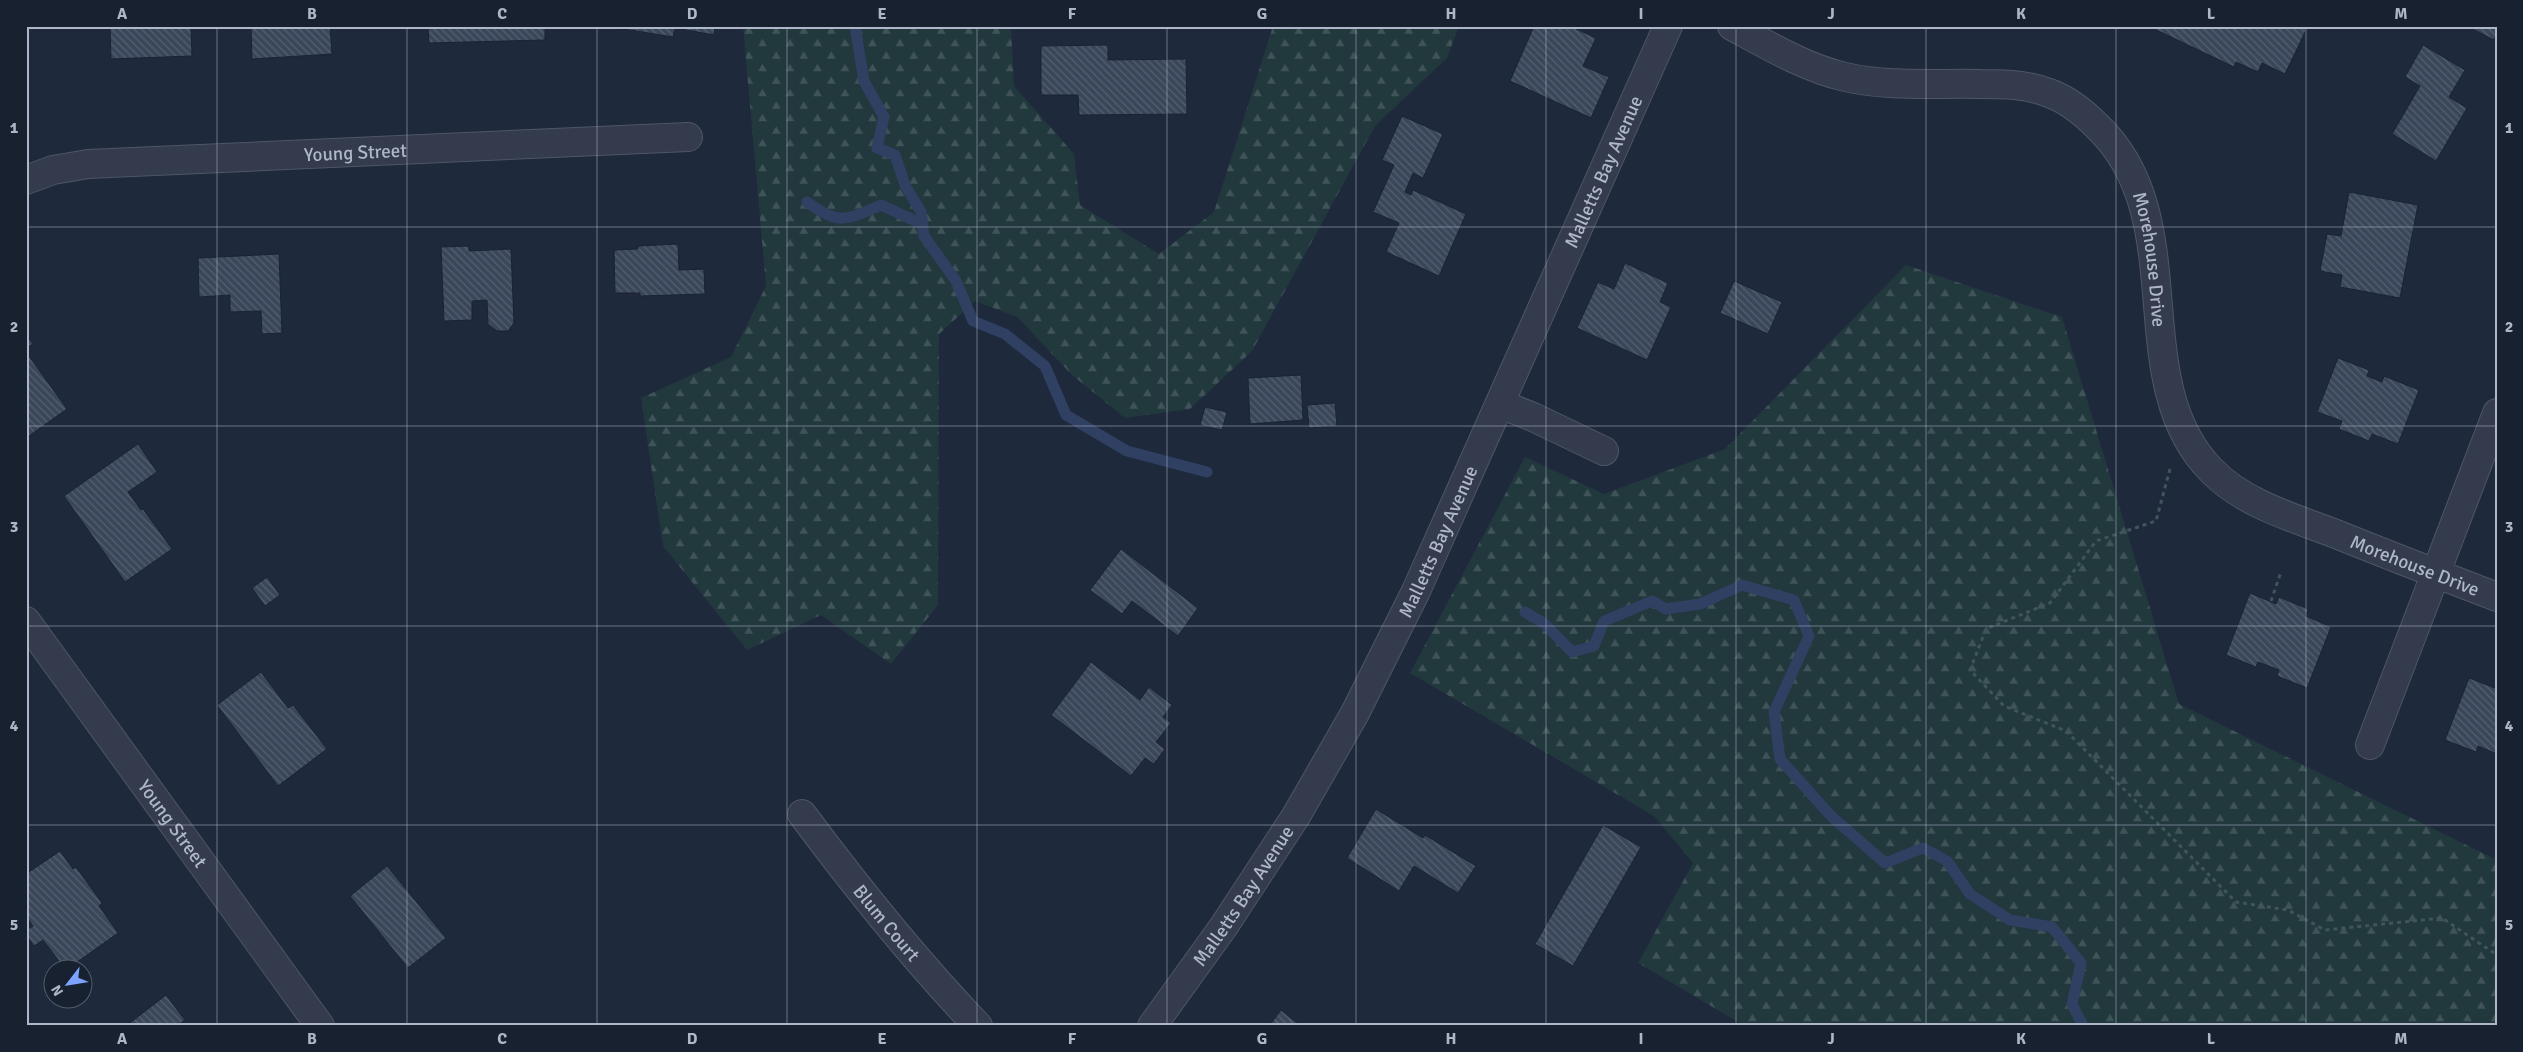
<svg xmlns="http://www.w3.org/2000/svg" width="2523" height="1052" font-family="Signika,sans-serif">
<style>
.forest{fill:url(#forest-firs)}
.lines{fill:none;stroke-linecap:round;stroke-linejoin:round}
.stream{stroke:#2f4063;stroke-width:11}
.building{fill:url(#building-back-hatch);stroke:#1a2333}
.minor-casing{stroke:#4e5667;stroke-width:30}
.path{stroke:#3f555a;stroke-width:3;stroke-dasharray:4 4;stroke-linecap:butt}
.minor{stroke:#333b4c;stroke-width:28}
.grid{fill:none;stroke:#aeb6c8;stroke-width:1;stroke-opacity:0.55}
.labels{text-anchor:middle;stroke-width:4;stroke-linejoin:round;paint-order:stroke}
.street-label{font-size:19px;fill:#aeb6c8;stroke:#182130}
.neatline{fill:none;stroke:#aeb6c8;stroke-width:2}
.grid-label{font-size:16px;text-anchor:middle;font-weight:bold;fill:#aeb6c8}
</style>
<defs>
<pattern id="forest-firs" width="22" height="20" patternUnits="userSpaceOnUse" patternTransform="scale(1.25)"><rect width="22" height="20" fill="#21383d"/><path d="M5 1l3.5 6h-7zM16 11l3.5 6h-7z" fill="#3f5358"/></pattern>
<pattern id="building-back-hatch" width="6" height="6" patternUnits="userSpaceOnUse" patternTransform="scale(1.25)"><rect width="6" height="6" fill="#3a475b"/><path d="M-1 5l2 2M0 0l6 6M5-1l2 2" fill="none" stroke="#545f71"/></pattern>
</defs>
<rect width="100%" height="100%" fill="#1f293c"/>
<g class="forest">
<path d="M743,26H1011L1014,86L1074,154L1080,205L1159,254L1214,212L1273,26H1459L1447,58L1375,126L1252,351L1190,409L1125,418L1072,375L1017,317L975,301L939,334L938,605L891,664L821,615L747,650L663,546L641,398L731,357L766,286Z"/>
<path d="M1906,265L2062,317L2179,704L2497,860V1026H1745L1638,963L1693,863L1654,816L1410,673L1525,457L1604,494L1725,449Z"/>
</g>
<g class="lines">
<g class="stream">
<path d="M855,26L864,81L884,117L877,148L895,155L905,185L921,212L924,236L956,281L973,321L1005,334L1045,366L1066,415L1127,451L1207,472"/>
<path d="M807,202C839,226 847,220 881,205L922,224"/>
<path d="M1525,612L1545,624L1572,652L1594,646L1604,621L1652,601L1666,609L1700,604L1742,585L1794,600L1809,636L1774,712L1780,759L1831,816L1885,863L1923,848L1947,861L1970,894L2010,920L2052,927L2081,963L2072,1004L2083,1026"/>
</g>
</g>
<g class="building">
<path d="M110,26H191L192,56L111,59Z"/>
<path d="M251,26H330L332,54L252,59Z"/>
<path d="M428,26H545V40L429,43Z"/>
<path d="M605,26H715L714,35L675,28L673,37Z"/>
<path d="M1534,26H1570L1596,38L1583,66L1609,77L1591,118L1510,81Z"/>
<path d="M2148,26H2308L2285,74L2262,63L2258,72L2236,62L2234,67Z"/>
<path d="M2467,26H2497V34L2494,40Z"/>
<path d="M1108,45V60L1186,59L1187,114L1079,115L1078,95H1041V46Z"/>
<path d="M2423,45L2465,70L2449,97L2467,108L2436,161L2392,134L2420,86L2405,77Z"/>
<path d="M1402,116L1443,134L1423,178L1413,173L1405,192L1411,195L1413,190L1466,214L1439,276L1386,252L1399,223L1373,212L1394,165L1382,160Z"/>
<path d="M2349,192L2418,205L2400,298L2340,287L2342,275L2320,271L2327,234L2341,236Z"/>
<path d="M678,244L679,270L704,269L705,294L640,296V293H615L614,250L638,249V246Z"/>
<path d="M469,246V251L511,249L514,323L508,331H497L488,324L487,300L472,301V320L444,321L441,247Z"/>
<path d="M279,254L282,333L262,334L261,311L230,312V295L199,297L198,258Z"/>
<path d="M1625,263L1668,283L1660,302L1671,307L1647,360L1577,328L1598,282L1614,289Z"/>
<path d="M1734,281L1782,302L1768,334L1720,313Z"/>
<path d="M26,334L33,344L26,348Z"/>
<path d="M26,352L67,409L26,438Z"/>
<path d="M2338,358L2369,370L2367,376L2382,382L2384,376L2419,390L2398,444L2372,434L2369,441L2339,429L2342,421L2317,412Z"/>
<path d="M1301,375L1303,420L1250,424L1248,378Z"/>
<path d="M1335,403L1337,426L1309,428L1307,405Z"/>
<path d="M1205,407L1227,412L1222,430L1200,425Z"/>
<path d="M138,444L157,472L128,492L141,510L143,509L172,549L125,582L64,496Z"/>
<path d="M1121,549L1198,608L1178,636L1132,601L1122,614L1090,590Z"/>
<path d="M267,577L280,595L265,606L252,588Z"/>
<path d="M2250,593L2276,604L2279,597L2308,609L2306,616L2331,627L2307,688L2277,676L2279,670L2258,662L2256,667L2226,655Z"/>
<path d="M1091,662L1140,700L1149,687L1172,705L1163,717L1171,723L1156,742L1165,749L1154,764L1145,758L1131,776L1051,715Z"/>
<path d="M261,672L288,708L293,705L327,749L278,786L217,705Z"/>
<path d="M2469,678L2495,688L2497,684V754L2478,746L2476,752L2445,740Z"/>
<path d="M1376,809L1423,838L1425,835L1476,866L1458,893L1414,866L1399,891L1347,858Z"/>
<path d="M1603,825L1641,847L1573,966L1535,944Z"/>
<path d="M60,851L73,869L76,867L102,903L99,906L118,933L66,970L43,940L34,946L26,935V930L33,926L26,916V874Z"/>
<path d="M387,866L446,938L408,968L350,896Z"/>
<path d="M166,995L185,1020L181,1023L183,1026H126Z"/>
<path d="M1281,1010L1301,1026H1269Z"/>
</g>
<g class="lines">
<g class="minor-casing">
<g id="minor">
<path id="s1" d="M1732,26C1767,45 1806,68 1845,77C1888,87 1936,83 1980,84C2004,84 2026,84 2049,93C2066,99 2084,113 2097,126C2195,219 2122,381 2212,471C2245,505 2298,519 2341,536C2393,557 2445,577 2497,597"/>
<path id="s2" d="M26,180L53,170L88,164L688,137"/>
<path d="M1500,404L1533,417L1604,451"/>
<path id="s3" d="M26,621L320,1026"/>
<path d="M2370,745L2497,413"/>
<path id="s4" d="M802,814C857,888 914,959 978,1026"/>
<path id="s5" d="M1152,1026L1224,926L1296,816L1355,713L1416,591L1668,26"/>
</g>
</g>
<g class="path">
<path d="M2170,469L2156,521L2096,541L2050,603L1986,629L1970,670L2004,706L2066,731L2236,902L2288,910L2325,930L2442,918L2497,955"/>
<path d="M2271,601L2281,572"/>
</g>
<use href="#minor" class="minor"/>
</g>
<path class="grid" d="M217,26V1026M407,26V1026M597,26V1026M787,26V1026M977,26V1026M1167,26V1026M1356,26V1026M1546,26V1026M1736,26V1026M1926,26V1026M2116,26V1026M2306,26V1026M26,227H2497M26,426H2497M26,626H2497M26,825H2497"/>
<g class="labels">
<g class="street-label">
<text dy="7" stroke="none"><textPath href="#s2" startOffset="332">Young Street</textPath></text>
<text dy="7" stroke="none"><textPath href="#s5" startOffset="969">Malletts Bay Avenue</textPath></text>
<text dy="7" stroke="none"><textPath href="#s1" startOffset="536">Morehouse Drive</textPath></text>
<text dy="7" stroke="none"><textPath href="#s5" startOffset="564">Malletts Bay Avenue</textPath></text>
<text dy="7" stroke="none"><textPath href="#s1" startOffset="986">Morehouse Drive</textPath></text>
<text dy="7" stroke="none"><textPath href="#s3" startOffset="250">Young Street</textPath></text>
<text dy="7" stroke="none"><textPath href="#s5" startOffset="159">Malletts Bay Avenue</textPath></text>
<text dy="7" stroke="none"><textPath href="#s4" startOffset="138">Blum Court</textPath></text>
</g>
</g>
<rect width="2523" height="1052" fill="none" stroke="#182130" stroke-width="55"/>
<g transform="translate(68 984) rotate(239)"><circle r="24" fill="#182130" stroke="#545d6d"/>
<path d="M0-4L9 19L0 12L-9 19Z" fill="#7ca4ff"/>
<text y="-8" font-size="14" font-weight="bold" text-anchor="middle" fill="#aeb6c8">N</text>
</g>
<rect x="28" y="28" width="2468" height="996" class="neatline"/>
<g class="grid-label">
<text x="122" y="19">A</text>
<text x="312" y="19">B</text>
<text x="502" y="19">C</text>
<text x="692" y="19">D</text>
<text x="882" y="19">E</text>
<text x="1072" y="19">F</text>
<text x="1262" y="19">G</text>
<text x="1451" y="19">H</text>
<text x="1641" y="19">I</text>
<text x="1831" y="19">J</text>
<text x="2021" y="19">K</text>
<text x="2211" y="19">L</text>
<text x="2401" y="19">M</text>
<text x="14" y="133">1</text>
<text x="2509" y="133">1</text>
<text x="14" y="332">2</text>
<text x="2509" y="332">2</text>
<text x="14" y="532">3</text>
<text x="2509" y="532">3</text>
<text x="14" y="731">4</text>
<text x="2509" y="731">4</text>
<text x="14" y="930">5</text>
<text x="2509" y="930">5</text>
<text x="122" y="1044">A</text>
<text x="312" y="1044">B</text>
<text x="502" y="1044">C</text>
<text x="692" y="1044">D</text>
<text x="882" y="1044">E</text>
<text x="1072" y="1044">F</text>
<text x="1262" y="1044">G</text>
<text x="1451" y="1044">H</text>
<text x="1641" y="1044">I</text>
<text x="1831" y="1044">J</text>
<text x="2021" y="1044">K</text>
<text x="2211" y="1044">L</text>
<text x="2401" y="1044">M</text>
</g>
</svg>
